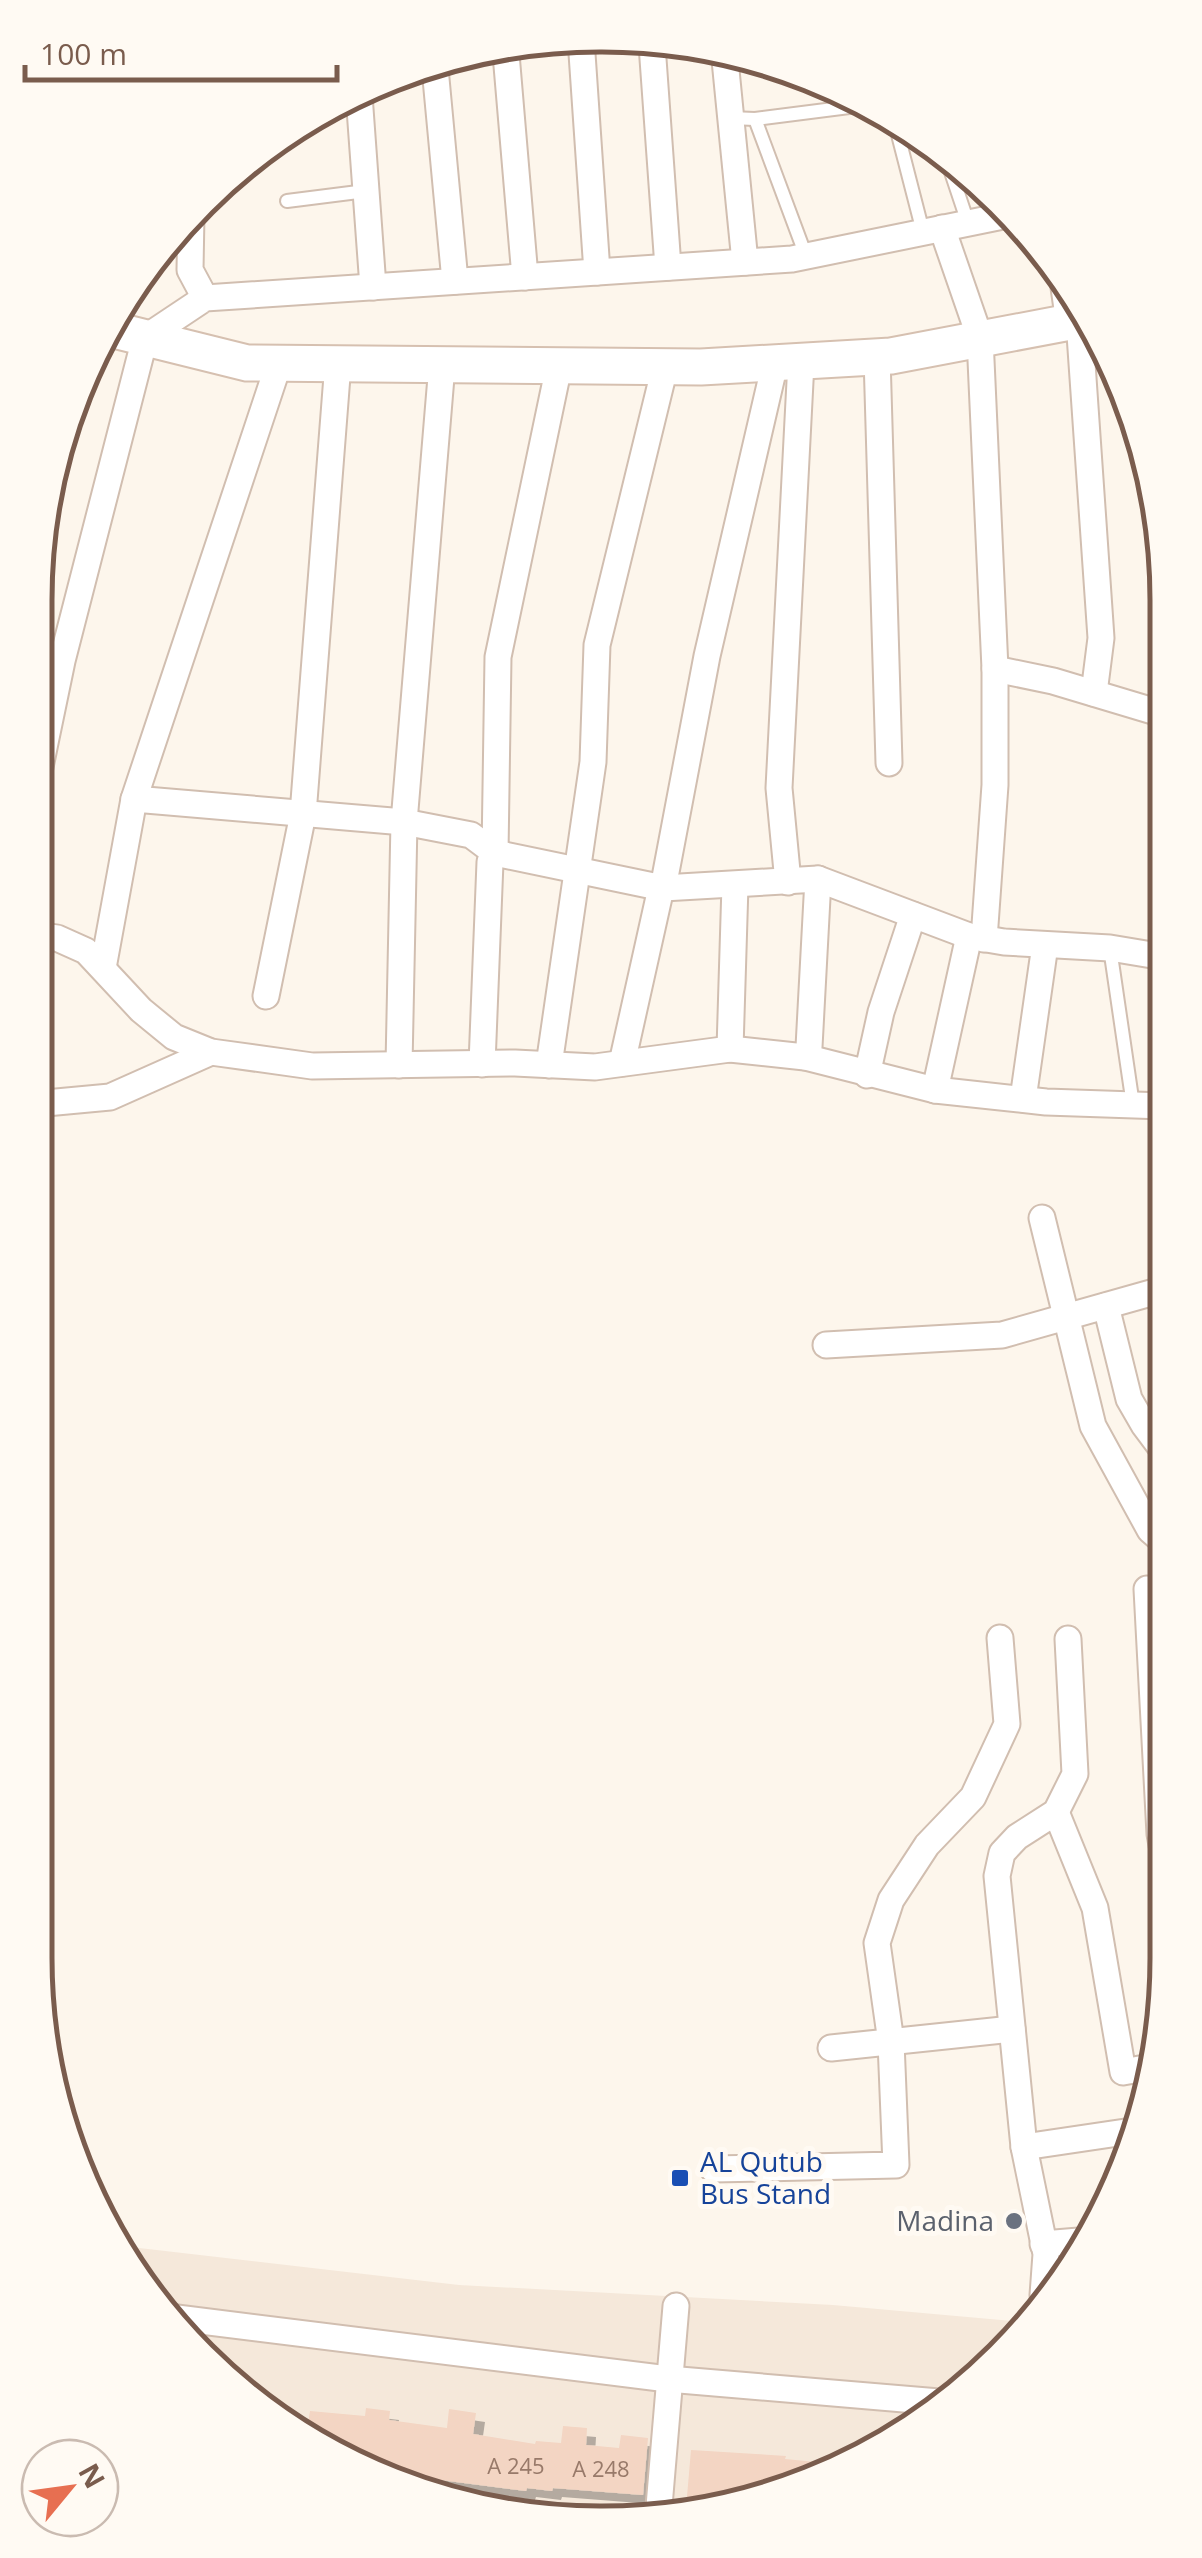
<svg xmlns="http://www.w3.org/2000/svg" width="1202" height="2558" font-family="'Open Sans',sans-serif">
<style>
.residential{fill:#f5e8da}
.building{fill:#f3d5c3;filter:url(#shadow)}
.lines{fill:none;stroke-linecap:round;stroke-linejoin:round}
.lane-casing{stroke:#d1beb0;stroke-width:16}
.street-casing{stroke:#d1beb0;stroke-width:29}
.secondary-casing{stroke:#d6c0b0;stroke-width:39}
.lane{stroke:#fff;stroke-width:12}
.street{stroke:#fff;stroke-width:25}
.secondary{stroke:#fff;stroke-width:35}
.transit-dot{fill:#1a4fb4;stroke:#fffaf3;stroke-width:4}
.worship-dot{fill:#6b7280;stroke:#fffaf3;stroke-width:4}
.labels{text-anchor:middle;stroke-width:10;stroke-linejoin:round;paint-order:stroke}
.number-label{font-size:22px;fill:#987a6a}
.transit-label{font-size:28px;fill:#164399;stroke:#fffaf3;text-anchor:start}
.worship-label{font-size:28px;fill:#5b616d;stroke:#fffaf3;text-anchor:end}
.rim{fill:none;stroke:#7a5c4d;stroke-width:5}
</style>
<defs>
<filter id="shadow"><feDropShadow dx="9" dy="9" stdDeviation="0" flood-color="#0004"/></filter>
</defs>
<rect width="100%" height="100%" fill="#fdf6ec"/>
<path class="residential" d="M122,2246L459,2285L833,2305L1025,2322L1002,2357L852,2464L675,2518L490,2512L287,2428L152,2302Z"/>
<g class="building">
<path d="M366,2408L390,2411L389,2420L447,2428L449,2409L476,2413L473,2434L535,2444L536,2441L561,2443L563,2426L587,2428L586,2445L619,2448L621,2435L648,2438L643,2495L553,2488L552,2491L527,2488L526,2491L410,2476V2479L306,2436L310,2411L365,2416Z"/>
<path d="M691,2450L786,2456L785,2459L848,2465L705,2509L686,2508Z"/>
</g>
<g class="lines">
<g class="lane-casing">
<g id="lane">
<path d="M730,118L755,119L865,105"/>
<path d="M755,119L806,256"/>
<path d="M895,123L923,232"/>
<path d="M944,151L968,223"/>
<path d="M287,201L366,191"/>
<path d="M1054,263L1062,320"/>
<path d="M1110,948L1133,1105"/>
</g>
</g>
<g class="street-casing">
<g id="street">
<path d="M581,39L597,272"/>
<path d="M652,45L668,267"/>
<path d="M506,54L525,277"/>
<path d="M725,60L745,262"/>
<path d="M435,68L455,281"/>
<path d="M359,95L373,287"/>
<path d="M191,215L190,270L205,298"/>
<path d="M942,228L980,338L995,669V785L984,939"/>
<path d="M1079,320L1101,638L1094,693"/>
<path d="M877,357L889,763"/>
<path d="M995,669L1053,681L1163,714"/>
<path d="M35,791L62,661L145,338L205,298L792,259L1008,215"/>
<path d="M134,799L404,822L471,835L495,853L663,888L818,879L969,936L1004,942L1110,948L1164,957"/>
<path d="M495,853L498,657L559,366"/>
<path d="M788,882L779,788L801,362"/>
<path d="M663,888L707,656L775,363"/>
<path d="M35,935L57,938L86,951L141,1010L174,1037L211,1052L312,1066L515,1063L595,1067L730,1049L805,1057L935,1090L1046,1102L1164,1106"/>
<path d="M103,968L134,799L279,363"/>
<path d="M266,996L303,814L338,363"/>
<path d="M730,1049L735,885"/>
<path d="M805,1057L809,1047L818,879"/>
<path d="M622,1063L659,897"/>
<path d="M482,1064L490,862"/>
<path d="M399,1065L404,822L442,365"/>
<path d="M549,1065L593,762L597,645L665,367"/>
<path d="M867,1075L881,1012L913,915"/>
<path d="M935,1090L969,936"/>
<path d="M1023,1099L1045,945"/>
<path d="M35,1104L110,1097L211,1052"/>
<path d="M1042,1218L1093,1426L1150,1530L1166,1544"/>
<path d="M1106,1306L1129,1399L1144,1425L1165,1453"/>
<path d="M826,1345L1002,1335L1165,1289"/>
<path d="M1147,1589L1160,1834L1167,1873"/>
<path d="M1056,1812L1095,1908L1123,2072L1145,2068"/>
<path d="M831,2048L1012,2029"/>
<path d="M1024,2147L1132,2131"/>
<path d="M713,2169L896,2165L891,2042L877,1943L891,1900L927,1845L973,1797L1007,1724L1000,1638"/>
<path d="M1043,2244L1079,2241"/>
<path d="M1043,2295L1046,2254L1024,2147L997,1876L1002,1853L1017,1837L1056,1812L1075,1774L1068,1639"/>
<path d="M169,2317L668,2379L939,2402"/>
<path d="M658,2518L676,2306"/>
</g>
</g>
<g class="secondary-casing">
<path id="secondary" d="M114,330L247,363L701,367L891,356L1086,319"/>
</g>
<use href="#lane" class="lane"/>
<use href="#street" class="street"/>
<use href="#secondary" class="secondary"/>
</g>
<rect class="transit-dot" x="670" y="2168" width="20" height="20" rx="5"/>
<circle class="worship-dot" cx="1014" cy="2221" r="10"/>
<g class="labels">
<g class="number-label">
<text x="516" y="2474">A 245</text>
<text x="601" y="2477">A 248</text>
</g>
<g class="transit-label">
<text x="700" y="2172">AL Qutub<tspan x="700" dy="32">Bus Stand</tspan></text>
</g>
<g class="worship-label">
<text x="994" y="2231">Madina</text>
</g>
</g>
<path d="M0 0H1202V2558H0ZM600 52H602A548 548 0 0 1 1150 600V1958A548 548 0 0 1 602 2506H600A548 548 0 0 1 52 1958V600A548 548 0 0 1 600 52Z" fill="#fffaf3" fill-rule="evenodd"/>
<path class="rim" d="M600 52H602A548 548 0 0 1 1150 600V1958A548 548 0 0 1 602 2506H600A548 548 0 0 1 52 1958V600A548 548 0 0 1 600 52Z"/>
<g transform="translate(70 2488) rotate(61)"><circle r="48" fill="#fffaf3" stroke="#cabbb1" stroke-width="2.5"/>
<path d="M0-8L18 38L0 25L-18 38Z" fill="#e76f51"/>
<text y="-15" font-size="28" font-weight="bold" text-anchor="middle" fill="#7a5c4d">N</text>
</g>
<path d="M25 65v15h312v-15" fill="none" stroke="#7a5c4d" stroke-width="5"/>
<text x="40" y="65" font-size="30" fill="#7a5c4d" stroke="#fffaf3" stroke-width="8" paint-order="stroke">100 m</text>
</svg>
